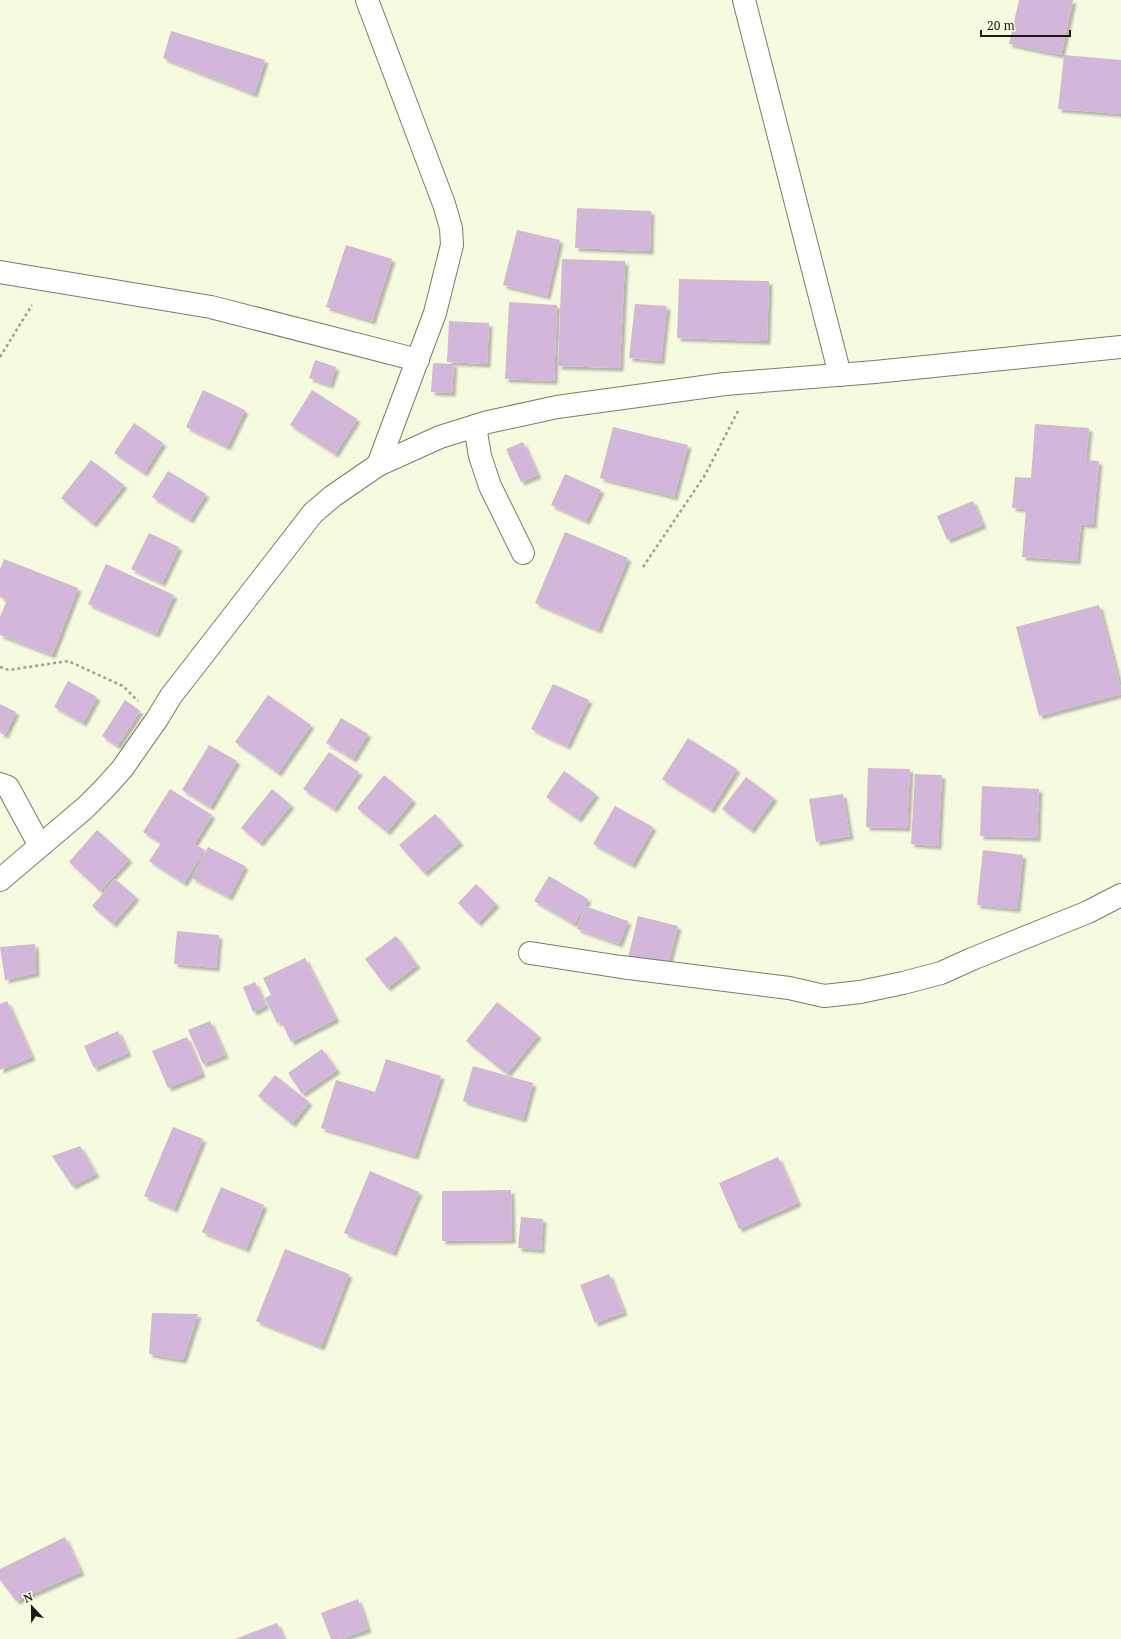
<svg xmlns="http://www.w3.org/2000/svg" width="1121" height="1639" font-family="'Noto Serif',serif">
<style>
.building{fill:#d2b7da;filter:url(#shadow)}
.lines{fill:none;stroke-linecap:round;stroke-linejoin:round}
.minor-casing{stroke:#7a7d65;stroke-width:24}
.path{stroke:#9ea18d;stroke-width:2.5;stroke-dasharray:3 3;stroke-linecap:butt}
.minor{stroke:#fff;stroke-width:22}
</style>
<defs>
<filter id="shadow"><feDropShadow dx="3.5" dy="3.5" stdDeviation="1" flood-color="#0004"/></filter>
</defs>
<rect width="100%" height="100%" fill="#f6fadf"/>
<g class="building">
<path d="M1019,0H1073L1061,55L1009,44Z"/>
<path d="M171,31L265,60L254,94L163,58Z"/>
<path d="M1064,55L1121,60V114L1058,109Z"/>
<path d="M577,208L651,211L650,251L575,248Z"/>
<path d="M517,230L560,240L547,296L503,285Z"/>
<path d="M346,245L392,259L372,321L326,307Z"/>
<path d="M562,259L625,261L620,368L558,366Z"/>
<path d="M679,279L769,281L767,341L677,338Z"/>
<path d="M509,302L557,305L554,381L505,379Z"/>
<path d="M635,304L667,306L661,361L629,358Z"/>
<path d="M449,321L489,323L487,364L447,362Z"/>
<path d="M315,360L336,367L330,385L309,378Z"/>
<path d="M433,363L454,364L452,393L431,392Z"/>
<path d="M203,390L245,410L227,447L186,427Z"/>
<path d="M312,390L357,419L335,454L290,425Z"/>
<path d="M134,423L163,443L144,473L114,453Z"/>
<path d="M1035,424L1089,428L1086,460L1099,461L1093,525L1081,524L1077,561L1022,557L1026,509L1012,508L1015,477L1031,478Z"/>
<path d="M613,427L688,445L674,497L600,478Z"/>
<path d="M523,442L538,475L521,482L506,449Z"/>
<path d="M91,460L124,485L93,524L61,498Z"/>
<path d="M168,471L206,494L190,520L152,497Z"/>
<path d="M565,474L601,490L586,521L551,505Z"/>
<path d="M973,501L983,525L947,540L937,516Z"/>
<path d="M565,532L628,558L598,630L535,603Z"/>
<path d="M149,533L179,547L162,583L131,569Z"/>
<path d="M4,559L78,588L52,655L0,635V617L7,600L0,597V569Z"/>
<path d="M106,564L174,595L156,634L88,604Z"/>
<path d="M1099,605L1121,689V694L1039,716L1016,627Z"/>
<path d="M68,681L97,697L83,723L54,707Z"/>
<path d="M553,684L589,700L567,746L531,729Z"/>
<path d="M268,695L311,725L278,773L235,742Z"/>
<path d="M125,700L140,711L117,746L102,736Z"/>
<path d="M0,704L16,712L5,735L0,733Z"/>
<path d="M341,718L368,734L353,759L326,743Z"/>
<path d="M688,738L737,769L711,810L662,779Z"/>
<path d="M209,745L237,761L210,807L182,790Z"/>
<path d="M329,752L359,772L334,809L303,789Z"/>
<path d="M868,768L910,769L907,828L866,827Z"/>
<path d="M564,771L596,794L578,819L546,797Z"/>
<path d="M915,774L942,775L938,846L911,844Z"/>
<path d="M384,775L413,800L387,832L357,808Z"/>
<path d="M746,777L774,798L751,830L722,809Z"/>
<path d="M982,786L1039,789L1037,838L980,836Z"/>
<path d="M170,789L212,815L194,844L205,850L184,883L149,861L161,843L143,832Z"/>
<path d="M272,789L291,805L260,843L241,828Z"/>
<path d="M843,794L850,836L816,842L809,799Z"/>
<path d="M615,806L653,827L632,865L593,844Z"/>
<path d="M435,814L460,842L424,873L399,845Z"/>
<path d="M97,830L129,859L100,891L69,862Z"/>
<path d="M208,847L245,866L229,897L192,878Z"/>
<path d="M983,850L1023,855L1017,909L977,905Z"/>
<path d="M549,876L588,899L574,924L534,901Z"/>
<path d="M115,879L136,897L113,924L92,906Z"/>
<path d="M476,884L496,904L478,923L458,903Z"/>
<path d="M585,906L628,921L619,944L577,929Z"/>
<path d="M638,916L678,926L666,971L627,962Z"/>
<path d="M177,931L219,935L216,968L174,964Z"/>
<path d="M396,936L417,965L387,988L365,959Z"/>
<path d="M35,944L36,973L5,980L0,947Z"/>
<path d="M305,958L336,1019L291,1042L281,1021L277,1023L265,998L271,995L263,978Z"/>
<path d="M255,982L266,1006L253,1012L243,987Z"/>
<path d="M7,1001L32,1057L0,1070V1004Z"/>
<path d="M497,1002L538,1035L507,1074L466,1041Z"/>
<path d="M210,1021L225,1055L203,1064L188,1030Z"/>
<path d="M118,1031L128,1053L94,1068L84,1046Z"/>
<path d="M187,1037L202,1074L168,1088L152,1051Z"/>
<path d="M322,1049L337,1070L302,1094L288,1073Z"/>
<path d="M386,1059L441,1076L415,1156L321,1128L336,1080L375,1092Z"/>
<path d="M473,1066L533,1083L523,1119L463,1101Z"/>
<path d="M275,1075L309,1102L292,1124L258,1096Z"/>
<path d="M173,1127L203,1139L174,1209L144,1196Z"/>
<path d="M80,1146L96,1174L72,1186L52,1156Z"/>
<path d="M778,1157L798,1203L739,1229L719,1183Z"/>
<path d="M370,1171L419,1192L393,1253L344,1233Z"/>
<path d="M221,1187L264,1205L246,1249L202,1232Z"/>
<path d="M511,1190L512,1240L442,1241V1191Z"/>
<path d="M521,1217L543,1219L541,1250L518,1248Z"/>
<path d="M285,1249L349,1274L321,1347L256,1321Z"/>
<path d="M609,1274L624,1312L595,1323L580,1285Z"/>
<path d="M152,1313L198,1314L183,1360L149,1354Z"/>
<path d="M65,1537L81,1572L16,1601L0,1580V1569Z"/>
<path d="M358,1599L368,1629L340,1639H331L321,1613Z"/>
<path d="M277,1623L284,1639H235Z"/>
</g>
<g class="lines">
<g class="minor-casing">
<g id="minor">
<path d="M367,0L444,204L451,228L452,245L435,313L378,465"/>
<path d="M744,0L840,375"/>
<path d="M0,272L211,307L418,360"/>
<path d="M475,426L480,456L490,486L523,553"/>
<path d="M0,784L8,787L40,846"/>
<path d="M0,880L86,807L104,789L122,769L157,719L171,696L313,513L333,496L378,465L440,437L488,422L557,407L725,384L875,372L1121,347"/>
<path d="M530,953L621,967L789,988L824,996L860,992L903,983L941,973L972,959L1088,912L1121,895"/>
</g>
</g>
<g class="path">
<path d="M0,357L32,305"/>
<path d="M643,567L705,475L738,411"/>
<path d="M0,667L9,670L68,661L123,686L138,701"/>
</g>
<use href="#minor" class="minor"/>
</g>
<g transform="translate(32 1607) rotate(338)" stroke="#f6fadf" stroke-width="3" paint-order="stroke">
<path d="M0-3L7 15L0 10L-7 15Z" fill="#191a11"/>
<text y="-6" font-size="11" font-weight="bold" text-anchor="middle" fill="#191a11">N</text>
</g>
<path d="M981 30v6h89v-6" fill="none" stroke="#191a11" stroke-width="2"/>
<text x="987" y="30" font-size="12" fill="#191a11" stroke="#f6fadf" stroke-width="3" paint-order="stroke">20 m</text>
</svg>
